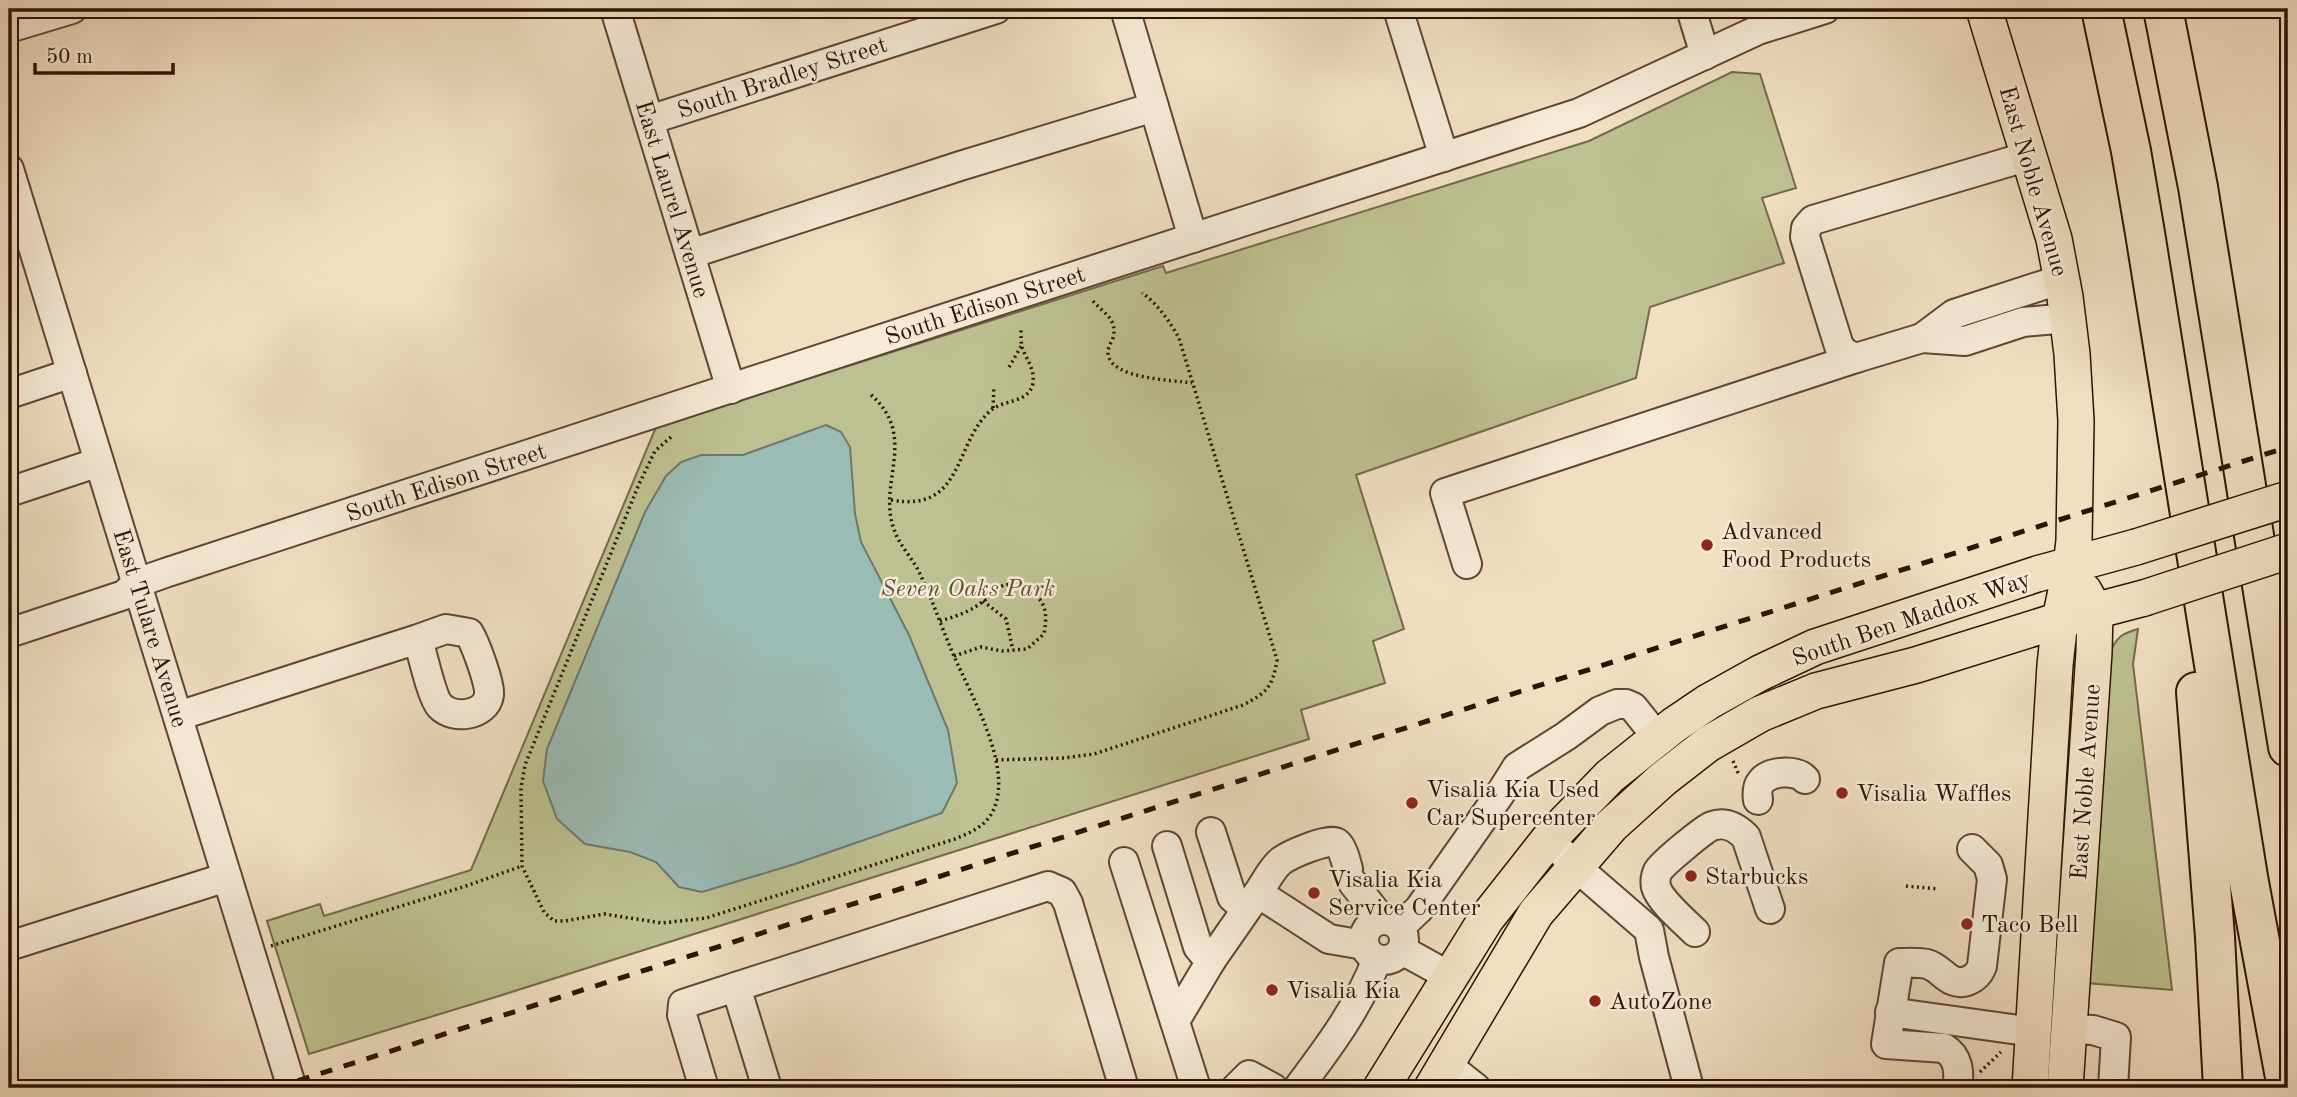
<svg xmlns="http://www.w3.org/2000/svg" width="2297" height="1097" font-family="'Old Standard TT',serif">
<style>
.green{fill:#bdc191;stroke:#756a4c;stroke-width:2}
.water{fill:#9bbcb5;stroke:#6f786f;stroke-width:2}
.lines{fill:none;stroke-linecap:round;stroke-linejoin:round}
.minor-casing{stroke:#5e4635;stroke-width:32}
.major-casing{stroke:#2d1306;stroke-width:38}
.highway-casing{stroke:#2d1306;stroke-width:42}
.path{stroke:#2d1306;stroke-width:3.5;stroke-dasharray:2 3.5;stroke-linecap:butt}
.minor{stroke:#f7ead7;stroke-width:28}
.major{stroke:#f2dfc2;stroke-width:35}
.highway{stroke:#f2dfc2;stroke-width:38}
.rail{stroke:#2d1306;stroke-width:5;stroke-dasharray:12 12;stroke-linecap:butt}
.major-bridge-casing{stroke:#2d1306;stroke-width:38;stroke-linecap:butt}
.major-bridge{stroke:#f2dfc2;stroke-width:35}
.poi-dot{fill:#8f2418;stroke:#f7ead7;stroke-width:2.5}
.labels{text-anchor:middle;stroke-width:5;stroke-linejoin:round;paint-order:stroke}
.street-label{font-size:24px;fill:#2d1306;stroke:#f7ead7}
.poi-label{font-size:24px;fill:#2d1306;stroke:#f7ead7;text-anchor:start}
.park-label{font-size:24px;font-style:italic;fill:#5f5037;stroke:#f7ead7}
</style>
<rect width="100%" height="100%" fill="#f2dfc2"/>
<filter id="stains"><feTurbulence type="fractalNoise" baseFrequency=".00286" numOctaves="4"/><feColorMatrix values="0 0 0 0 .2 0 0 0 0 .09 0 0 0 0 .02 0 0 0 .5 -.17"/></filter>
<radialGradient id="worn" r=".72"><stop offset=".6" stop-color="#630" stop-opacity="0"/><stop offset="1" stop-color="#630" stop-opacity=".3"/></radialGradient>
<g class="green">
<path d="M1732,72L1760,74L1796,188L1762,198L1784,263L1650,307L1636,378L1356,475L1404,629L1373,641L1385,683L1301,710L1309,739L499,996L309,1054L267,921L320,904L324,916L471,870L656,427L1163,266L1166,273L1589,141Z"/>
<path d="M2138,629L2133,664L2172,990L2086,983L2110,653C2116,637 2123,633 2138,629Z"/>
</g>
<path class="water" d="M826,425L841,432L850,447L855,514L861,542L909,635L948,730L957,783L942,813L795,864L702,892L679,887L656,862L630,852L585,844L557,819L543,781L547,749L645,512L666,476L681,462L701,455H743Z"/>
<g class="lines">
<g class="minor-casing">
<g id="minor">
<path d="M615,9L731,389"/>
<path d="M1125,9L1193,238"/>
<path d="M1398,9L1444,157"/>
<path d="M1691,9L1705,55"/>
<path d="M9,28L72,9"/>
<path d="M649,120L996,9"/>
<path d="M9,169L292,1088"/>
<path d="M690,254L960,166L1154,107"/>
<path d="M2062,279L1954,314L1922,338L1965,341L2023,322L2068,318"/>
<path d="M1922,338L1856,358L1845,353L1839,346L1805,237L1806,228L1813,220L2029,156"/>
<path d="M9,394L72,373"/>
<path d="M9,492L99,462"/>
<path d="M1467,564L1445,493L1856,358"/>
<path d="M9,633L124,595L137,583L165,573L1010,297L1579,113L1758,30L1825,9"/>
<path d="M178,716L418,639C422,653 432,698 440,706C453,720 486,716 489,695C491,685 475,643 469,633L446,629L418,639"/>
<path d="M1758,800C1757,793 1757,787 1761,782C1769,771 1796,769 1805,779"/>
<path d="M1211,832L1232,897L1246,909"/>
<path d="M1549,839L1575,866L1649,930L1654,957L1689,1088"/>
<path d="M1167,846L1198,947L1203,953L1212,959"/>
<path d="M1124,862L1196,1088"/>
<path d="M1348,869C1346,862 1343,848 1337,843C1329,837 1289,855 1281,861C1272,868 1265,883 1258,893L1329,939L1364,945"/>
<path d="M1353,883L1382,920"/>
<circle cx="1384" cy="940" r="20"/>
<path d="M1400,927L1419,909L1500,794L1517,767L1566,736L1600,711L1617,704H1626L1633,707L1657,737"/>
<path d="M1695,932C1684,921 1660,901 1656,887C1655,882 1656,875 1658,871C1663,863 1704,829 1712,826C1726,821 1737,828 1746,837L1770,909"/>
<path d="M9,946L227,877"/>
<path d="M1402,950L1449,976"/>
<path d="M736,987L767,1088"/>
<path d="M1890,1012L2033,1032"/>
<path d="M1175,1021L1212,959L1258,893"/>
<path d="M2069,1029L2093,1030L2116,1037L2113,1088"/>
<path d="M1447,1065L1476,1088"/>
<path d="M704,1088L682,1015L683,1004L1048,886L1062,892L1068,903L1124,1088"/>
<path d="M1236,1088L1249,1075L1273,1088"/>
<path d="M1298,1088C1328,1048 1359,1007 1377,959"/>
<path d="M1958,1088C1959,1072 1959,1057 1944,1048L1886,1044L1899,963C1908,963 1918,962 1927,964C1942,968 1949,987 1967,981C1975,978 1979,974 1982,966L1992,879L1988,865L1972,849"/>
</g>
</g>
<g class="major-casing">
<g id="major">
<path d="M1984,9L2054,239L2065,297L2072,354L2076,421L2074,541L2071,566L2060,620L2055,665L2030,1088"/>
<path d="M1381,1088L1486,919L1549,839L1610,776L1674,725L1708,702L1760,673L1815,647L2037,574L2136,547"/>
<path d="M1432,1088L1536,913L1611,826L1663,779L1708,744L1760,714L1816,691L1916,665L2060,620L2144,598"/>
<path d="M2065,1088L2094,652L2095,611L2084,591"/>
</g>
</g>
<g class="highway-casing">
<g id="highway">
<path d="M2101,9L2131,151L2145,233L2248,877L2287,1088"/>
<path d="M2163,9L2198,187L2288,747"/>
<path d="M2196,692L2215,937L2223,1088"/>
</g>
</g>
<g class="path">
<path d="M1093,301C1103,313 1118,319 1113,338C1111,343 1108,347 1108,353C1109,379 1173,380 1192,383"/>
<path d="M1009,367L1022,345"/>
<path d="M993,408L994,386"/>
<path d="M671,437L655,451L639,484L525,765L521,788L522,866L544,912L554,921H565L604,914L662,923L706,918L955,839C967,834 982,828 990,816C1018,774 971,696 954,656C941,627 932,597 917,568C910,556 900,545 895,532C875,483 921,437 869,393"/>
<path d="M891,500C964,513 953,445 990,411C1003,399 1029,404 1033,383C1035,369 1026,359 1022,347C1021,342 1021,336 1021,330"/>
<path d="M983,601L1006,619L1013,650"/>
<path d="M940,621C954,617 969,612 981,603C1001,588 992,586 1019,583C1043,598 1049,606 1044,634L1027,649L1002,651L981,647L954,656"/>
<path d="M996,760L1064,758L1094,754L1243,705C1266,693 1273,687 1277,660L1179,338C1170,322 1157,303 1142,293"/>
<path d="M1733,761L1739,775"/>
<path d="M1906,886L1938,889"/>
<path d="M271,946L466,886L522,866"/>
<path d="M1980,1072L2001,1052"/>
</g>
<use href="#minor" class="minor"/>
<use href="#major" class="major"/>
<use href="#highway" class="highway"/>
<path class="rail" d="M275,1088L2288,447"/>
<g class="major-bridge-casing">
<g id="major-bridge">
<path d="M2136,547L2288,499"/>
<path d="M2144,598L2288,551"/>
</g>
</g>
<use href="#major-bridge" class="major-bridge"/>
</g>
<g class="poi-dot">
<circle cx="1707" cy="545" r="7"/>
<circle cx="1842" cy="793" r="7"/>
<circle cx="1412" cy="803" r="7"/>
<circle cx="1691" cy="876" r="7"/>
<circle cx="1314" cy="893" r="7"/>
<circle cx="1967" cy="924" r="7"/>
<circle cx="1272" cy="990" r="7"/>
<circle cx="1595" cy="1001" r="7"/>
</g>
<g class="labels">
<g class="street-label">
<text transform="translate(782 77) rotate(-18)" y="8">South Bradley Street</text>
<text transform="translate(2034 181) rotate(74)" y="8">East Noble Avenue</text>
<text transform="translate(673 199) rotate(73)" y="8">East Laurel Avenue</text>
<text transform="translate(985 305) rotate(-18)" y="8">South Edison Street</text>
<text transform="translate(446 482) rotate(-18)" y="8">South Edison Street</text>
<text transform="translate(1911 618) rotate(-19)" y="8">South Ben Maddox Way</text>
<text transform="translate(151 628) rotate(73)" y="8">East Tulare Avenue</text>
<text transform="translate(2085 782) rotate(-86)" y="8">East Noble Avenue</text>
</g>
<g class="poi-label">
<text x="1721" y="539">Advanced<tspan x="1721" dy="28">Food Products</tspan></text>
<text x="1426" y="797">Visalia Kia Used<tspan x="1426" dy="28">Car Supercenter</tspan></text>
<text x="1856" y="801">Visalia Waffles</text>
<text x="1705" y="884">Starbucks</text>
<text x="1328" y="887">Visalia Kia<tspan x="1328" dy="28">Service Center</tspan></text>
<text x="1981" y="932">Taco Bell</text>
<text x="1286" y="998">Visalia Kia</text>
<text x="1609" y="1009">AutoZone</text>
</g>
<g class="park-label">
<text x="968" y="596">Seven Oaks Park</text>
</g>
</g>
<rect width="2297" height="1097" fill="none" stroke="#f2dfc2" stroke-width="35"/>
<rect x="10" y="10" width="2276" height="1076" fill="none" stroke="#2d1306" stroke-width="3.5"/>
<rect x="18" y="18" width="2262" height="1062" fill="none" stroke="#2d1306" stroke-width="2"/>
<path d="M35 63v10h138v-10" fill="none" stroke="#2d1306" stroke-width="3.5"/>
<text x="46" y="63" font-size="21" fill="#2d1306" stroke="#f7ead7" stroke-width="5" paint-order="stroke">50 m</text>
<rect width="100%" height="100%" filter="url(#stains)"/>
<rect width="100%" height="100%" fill="url(#worn)"/>
</svg>
